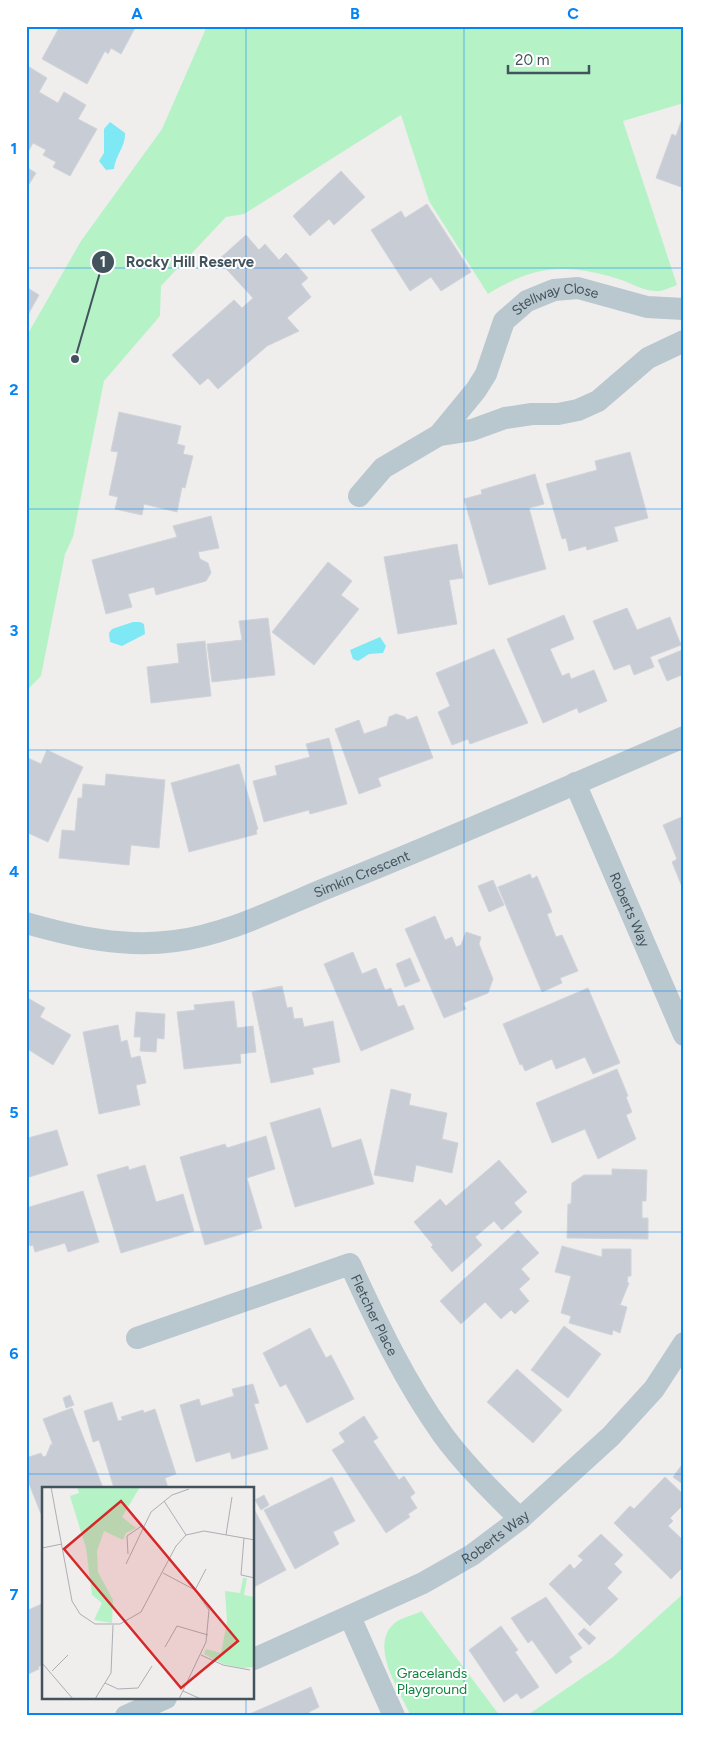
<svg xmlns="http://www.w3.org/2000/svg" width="710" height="1742" font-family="Figtree,sans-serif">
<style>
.green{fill:#b5f3c7}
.water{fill:#7ee8f5}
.building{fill:#c8ccd4;stroke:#d0d4da}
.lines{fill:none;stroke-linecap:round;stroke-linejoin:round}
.minor{stroke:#b9c7ce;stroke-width:22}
.grid{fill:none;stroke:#0584f2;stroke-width:1;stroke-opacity:0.55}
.labels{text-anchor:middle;stroke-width:4;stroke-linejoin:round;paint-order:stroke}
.street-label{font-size:14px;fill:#43535d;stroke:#fff}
.park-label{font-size:14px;fill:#0d853d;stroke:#fff}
.inset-road{fill:none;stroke:#abafb3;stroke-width:1}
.view{fill:#d62828;fill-opacity:0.15;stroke:#d62828;stroke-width:2.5}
.inset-edge{fill:none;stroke:#43535d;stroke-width:2.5}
.leader{fill:none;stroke:#43535d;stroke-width:2}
.callout-dot{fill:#43535d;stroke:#fff;stroke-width:2}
.mark-label{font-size:15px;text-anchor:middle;font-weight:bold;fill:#fff}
.callout-label{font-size:15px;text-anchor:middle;font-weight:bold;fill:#43535d;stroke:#fff;stroke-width:4;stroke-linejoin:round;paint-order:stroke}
.neatline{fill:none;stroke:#0584f2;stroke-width:2}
.grid-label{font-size:16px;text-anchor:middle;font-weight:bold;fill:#0584f2}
</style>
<rect width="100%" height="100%" fill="#f0eded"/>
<g class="green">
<path d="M207,26H684V103L623,121L677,285C671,287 662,292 655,291C643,291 628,281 615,278C564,263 533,266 488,294L429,201L401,115L244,214L226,217L161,286L160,316L104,381L73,537L65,554L41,676L26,691V337L81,241L162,129Z"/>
<path d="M684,1593V1716H526L613,1657Z"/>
<path d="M422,1611V1612L500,1716H411C400,1691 367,1644 396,1622C403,1617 414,1615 422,1611Z"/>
</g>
<g class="water">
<path d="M110,122L125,133C126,146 115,156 114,169L106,170L99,161L104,153V129Z"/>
<path d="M133,622H140L144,624L145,634L122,646L110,642L109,633L112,629Z"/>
<path d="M380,637L386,646L383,653L369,654L358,661L353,659L350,650Z"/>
</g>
<g class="building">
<path d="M60,26H136L121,54L111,48L108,54L105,51L87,84L42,59Z"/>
<path d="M26,65L47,78L39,92L58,103L64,92L86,105L78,119L97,129L70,176L53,167L56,162L43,155L46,150L33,143L26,155Z"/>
<path d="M682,119H684V188L656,178L672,134L676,136Z"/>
<path d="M26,167L36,173L26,189Z"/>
<path d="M341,171L365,197L334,225L329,219L310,236L293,216Z"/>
<path d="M427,204L471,272L441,291L431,277L410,291L371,230L401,211L405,218Z"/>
<path d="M246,235L259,250L265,244L279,260L286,253L308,278L301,284L311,297L287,318L299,331L267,346L218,389L208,378L200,385L172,355L234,300L242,308L253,298L218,260Z"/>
<path d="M26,287L39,295L26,318Z"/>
<path d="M119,412L181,426L177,444L185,446L183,454L193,456L185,488L182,487L177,512L144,504L142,515L115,509L118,497L109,495L118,452L111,451Z"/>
<path d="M630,452L648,518L614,527L618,541L587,550L586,546L569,551L566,538L562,539L546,484L597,470L595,461Z"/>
<path d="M535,474L544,504L529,508L546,569L489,585L464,499L482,494L481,490Z"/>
<path d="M211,516L219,548L198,552L200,559L208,563L211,573L206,581L156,595L154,587L128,594L132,607L106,614L92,560L177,537L173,526Z"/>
<path d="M457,544L463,578L449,580L457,624L398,634L384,557Z"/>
<path d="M328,562L352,581L341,595L359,609L314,665L272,632Z"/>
<path d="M627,608L637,630L670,617L681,645L650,657L654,667L634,675L630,664L614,670L593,621Z"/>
<path d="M564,615L574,639L550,649L562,676L569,673L571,679L594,670L607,701L579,713L577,708L543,723L507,639Z"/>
<path d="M268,618L275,675L212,682L207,644L242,640L239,621Z"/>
<path d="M205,641L211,696L151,703L147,667L179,663L177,644Z"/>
<path d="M494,649L528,723L470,744L468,739L452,745L438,712L450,706L436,673Z"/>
<path d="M682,650L684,674L667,681L658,660Z"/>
<path d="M396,714L405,717L407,720L417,716L433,758L378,778L381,786L359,794L335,729L359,720L364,734L387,726L389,717Z"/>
<path d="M329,738L347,804L310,814L309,810L264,822L253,781L277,775L275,766L310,757L306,744Z"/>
<path d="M47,750L83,767L48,842L26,832V757L41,764Z"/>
<path d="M239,764L258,829L256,830L257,834L189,852L171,783Z"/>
<path d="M106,774L165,780L159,848L131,845L129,865L59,858L62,830L75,831L78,798H82L83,784L105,786Z"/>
<path d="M684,816V889H683L672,862L677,859L663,825Z"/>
<path d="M530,874L532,879L537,876L552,912L547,914L556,937L562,935L578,971L560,978L562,983L542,992L498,887Z"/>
<path d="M493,880L504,905L489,912L478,886Z"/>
<path d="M435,916L445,940L452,937L456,947L461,945L466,932L481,937L479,944L493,979L488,993L463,1003L466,1009L444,1018L405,929Z"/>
<path d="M353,952L362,974L376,968L385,990L391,988L398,1007L404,1005L414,1029L361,1051L324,964Z"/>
<path d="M410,958L420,981L405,987L396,964Z"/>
<path d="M282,986L287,1008L292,1007L294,1019L302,1018L304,1027L333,1021L340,1062L312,1068L314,1074L271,1083L252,992Z"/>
<path d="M588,988L620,1063L593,1074L585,1057L556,1069L552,1059L525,1071L522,1064L520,1065L503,1024Z"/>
<path d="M26,997L45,1008L40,1017L71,1035L53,1065L26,1048Z"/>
<path d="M234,1001L237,1028L253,1026L256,1052L240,1054L241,1063L184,1069L177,1012L195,1010L194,1005Z"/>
<path d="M136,1012L165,1014L164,1039L157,1038L156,1052L140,1051L141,1037H134Z"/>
<path d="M118,1025L121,1042L127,1040L131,1058L140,1056L146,1083L136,1085L140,1105L99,1114L83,1032Z"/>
<path d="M617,1069L628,1096L626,1097L632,1112L626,1115L636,1139L598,1159L585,1129L552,1143L536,1103Z"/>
<path d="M391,1089L411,1094L409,1105L447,1113L442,1139L458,1143L452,1173L416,1165L413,1182L374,1175Z"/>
<path d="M320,1108L332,1148L361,1139L374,1184L295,1207L270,1123Z"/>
<path d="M57,1130L68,1165L26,1178V1132L28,1138Z"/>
<path d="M266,1136L275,1169L247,1178L262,1228L205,1245L180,1157L225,1144L227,1148Z"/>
<path d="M499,1160L527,1192L514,1203L522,1212L502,1230L494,1221L475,1237L482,1245L452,1272L431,1247L433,1245L414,1222L440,1199L446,1206Z"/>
<path d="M145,1165L156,1202L183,1194L194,1231L121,1253L97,1175L128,1166L129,1170Z"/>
<path d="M612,1169L647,1170L646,1201H642V1218H648V1239L567,1238L568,1204H571L572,1183L584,1175H612Z"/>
<path d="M83,1191L99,1242L68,1252L65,1243L35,1252L33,1245L30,1246L26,1235V1208Z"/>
<path d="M518,1230L539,1253L521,1269L530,1279L519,1289L529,1301L515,1314L511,1310L501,1319L485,1302L461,1324L440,1301Z"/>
<path d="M562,1246L602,1257V1249H631V1276H628L627,1282L629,1283L620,1305L627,1307L620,1333L613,1330L612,1335L569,1323L571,1316L561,1313L571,1276L555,1272Z"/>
<path d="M564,1326L601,1354L568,1398L531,1370Z"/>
<path d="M310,1328L326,1358L331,1355L354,1399L307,1423L286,1384L280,1387L263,1353Z"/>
<path d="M517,1369L562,1410L533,1443L487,1402Z"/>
<path d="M253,1384L259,1403L254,1404L268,1449L232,1459L230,1452L196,1462L180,1405L199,1399L201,1406L234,1396L232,1389Z"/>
<path d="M70,1395L74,1405L66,1408L63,1398Z"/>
<path d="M112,1402L118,1421L123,1420L121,1417L143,1410L144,1413L155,1409L176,1474L165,1478L168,1488H114L99,1440L93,1442L84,1411Z"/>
<path d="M72,1408L103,1488H44V1515L41,1514L26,1476V1458L41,1453L43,1457L46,1456L51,1444L53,1445L43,1419Z"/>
<path d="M364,1416L378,1438L373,1441L399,1480L404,1476L415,1493L410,1497L417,1508L408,1514L410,1517L386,1533L332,1450L345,1442L339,1433Z"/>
<path d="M684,1462V1485L673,1477Z"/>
<path d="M332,1477L355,1521L333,1532L339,1544L295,1569L264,1510Z"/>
<path d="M665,1477L684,1495V1504L670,1518L673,1521L668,1526L684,1541V1566L671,1579L614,1523L630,1506L634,1509Z"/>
<path d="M264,1495L269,1505L261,1510L255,1500Z"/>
<path d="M254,1509L286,1570L254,1587Z"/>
<path d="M601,1534L623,1555L614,1564L622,1572L607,1588L618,1599L590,1626L549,1584L570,1564L574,1569L583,1560L578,1556Z"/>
<path d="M546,1597L582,1648L569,1657L572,1662L556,1674L532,1640L528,1643L511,1618Z"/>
<path d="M44,1603V1664L38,1667L39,1669L26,1675V1611Z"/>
<path d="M501,1626L518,1650L515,1652L539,1687L521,1699L517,1693L504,1702L469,1650Z"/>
<path d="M584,1628L596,1638L589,1645L578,1634Z"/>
<path d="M311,1687L319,1707L309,1712L311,1716H245Z"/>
</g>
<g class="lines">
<g class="minor">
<path id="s1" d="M439,435L476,390L486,374L504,321L527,301L554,290L578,288L647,307L684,309"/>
<path d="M359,496L383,468L439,435L472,430L505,418L532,414H558L578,410L598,401L648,358L684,341"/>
<path id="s2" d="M575,783L684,1035"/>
<path id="s3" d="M26,923C75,937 124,948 175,941C230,934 282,906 332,886C450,839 567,787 684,737"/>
<path id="s4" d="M137,1338L350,1264C377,1323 405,1382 443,1435C465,1465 493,1492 520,1519"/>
<path d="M350,1617L394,1716"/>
<path id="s5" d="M254,1659L423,1583L472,1555L520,1519L611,1436L654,1389L684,1343"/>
<path d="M126,1716L166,1698"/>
</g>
</g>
<path class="grid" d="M246,26V1488M464,26V1716M26,268H684M26,509H684M26,750H684M26,991H684M26,1232H684M26,1474H684M246,1698V1716"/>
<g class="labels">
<g class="street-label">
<text dy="5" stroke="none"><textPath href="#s1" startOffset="192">Stellway Close</textPath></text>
<text dy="5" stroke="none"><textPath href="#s3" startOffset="350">Simkin Crescent</textPath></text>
<text dy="5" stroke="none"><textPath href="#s2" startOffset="138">Roberts Way</textPath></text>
<text dy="5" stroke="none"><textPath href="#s4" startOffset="282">Fletcher Place</textPath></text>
<text dy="5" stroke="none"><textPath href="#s5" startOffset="271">Roberts Way</textPath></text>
</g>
<g class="park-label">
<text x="432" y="1678">Gracelands<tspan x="432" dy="16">Playground</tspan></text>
</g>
</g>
<g transform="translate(42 1487)">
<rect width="212" height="212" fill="#f0eded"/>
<path d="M35,0H98L80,30L94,41L84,46L81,53L62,44L55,64L56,85L71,113L70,136L52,133L60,116L50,108L44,61L28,9L37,6ZM201,91H205L202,108L212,110V180L201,181L181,177L162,167L164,162L179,166L185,135L183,104L198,106Z" fill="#b5f3c7"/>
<path class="inset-road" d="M9,0L30,114L38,127L53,137H78L99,125L134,59L144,48L162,44L213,53M122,14L144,48M184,48L190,10M202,51L199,88L213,91M0,61L20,57M86,67L85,49L101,38M84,77L109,25L130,8L147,2M121,86L153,103L167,123L164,155L137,212M153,103L164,82M123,160L135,139L166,148M159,168L181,178L208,183M0,176L31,212M10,184L26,168M63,196L76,202L96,201L110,179M141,204L159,212M53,212L69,186L71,138"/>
<path class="view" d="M79,14L196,154L139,201L22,62Z"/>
<rect width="212" height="212" class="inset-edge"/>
</g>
<path class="leader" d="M75 359L103 262"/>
<g class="callout-dot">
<circle cx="75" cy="359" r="5"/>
<circle cx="103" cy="262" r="12"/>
</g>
<g class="mark-label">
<text x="103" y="267">1</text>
</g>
<g class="callout-label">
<text x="190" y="267">Rocky Hill Reserve</text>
</g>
<rect width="710" height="1742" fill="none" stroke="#ffffff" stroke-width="55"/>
<path d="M508 65v8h81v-8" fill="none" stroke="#43535d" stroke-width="2.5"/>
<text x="515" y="65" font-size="15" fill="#43535d" stroke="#ffffff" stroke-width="4" paint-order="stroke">20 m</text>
<rect x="28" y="28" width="654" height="1686" class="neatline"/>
<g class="grid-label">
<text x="137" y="19">A</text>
<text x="355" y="19">B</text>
<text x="573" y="19">C</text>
<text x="14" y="154">1</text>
<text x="14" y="395">2</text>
<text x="14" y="636">3</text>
<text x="14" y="877">4</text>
<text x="14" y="1118">5</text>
<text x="14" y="1359">6</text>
<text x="14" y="1600">7</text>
</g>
</svg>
